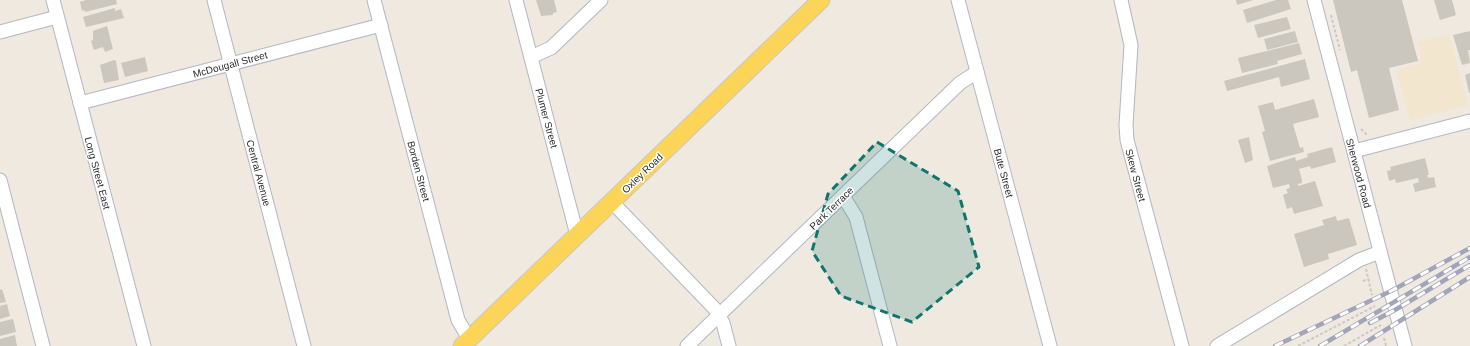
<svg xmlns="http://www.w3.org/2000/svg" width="1470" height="346" font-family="Helvetica,sans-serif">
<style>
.education{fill:#f2e6ce}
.building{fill:#cbc7be}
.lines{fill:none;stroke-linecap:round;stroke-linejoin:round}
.minor-casing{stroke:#b3b6c2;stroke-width:15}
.major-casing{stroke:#c9c9c9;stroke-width:19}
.path{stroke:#c9c9c9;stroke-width:2;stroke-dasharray:3 2;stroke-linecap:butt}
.minor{stroke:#fff;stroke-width:13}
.major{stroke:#fcd458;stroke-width:17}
.rail-casing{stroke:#a1a5b9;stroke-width:4.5}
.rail{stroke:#fff;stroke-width:3;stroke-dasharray:9;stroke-linecap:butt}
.marked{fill:#0f766e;fill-opacity:0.2;stroke:#0f766e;stroke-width:3;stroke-dasharray:8 5;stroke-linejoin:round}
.labels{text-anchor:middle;stroke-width:3;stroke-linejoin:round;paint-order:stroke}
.street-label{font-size:10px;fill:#2e2e2e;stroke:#fff}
</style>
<rect width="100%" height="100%" fill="#f0e9e0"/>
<path class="education" d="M1449,34L1468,105L1410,120L1396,70L1422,63L1417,42Z"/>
<g class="building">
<path d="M86,0H116L117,4L85,12V10L82,11L80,2Z"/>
<path d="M536,0H554L557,12L553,13V15L541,16Z"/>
<path d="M1236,0H1253L1237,5Z"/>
<path d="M1276,0H1288L1291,9L1247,23L1243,10Z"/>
<path d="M1333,0H1402L1418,61L1389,68L1399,110L1369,118L1357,70L1351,72Z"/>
<path d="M1434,0H1452L1456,15L1440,20Z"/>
<path d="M115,8V11L121,9L124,18L86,27L83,17Z"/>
<path d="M1287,17L1291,29L1258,38L1254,25Z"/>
<path d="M107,26L113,49L105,52L103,47L94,50L91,41L93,40V31Z"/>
<path d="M1295,31L1298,42L1267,50L1264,39Z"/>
<path d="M1470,31V50H1468L1470,63L1462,65L1453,35Z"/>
<path d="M1299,43L1302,54L1277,61L1278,64L1242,73L1238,58Z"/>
<path d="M145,57L148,71L125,77L121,63Z"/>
<path d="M1305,59L1310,79L1281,87L1279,77L1227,91L1224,81Z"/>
<path d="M114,60L116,61L119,80L104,83L100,65Z"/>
<path d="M1470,73V93H1469L1465,75Z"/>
<path d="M1314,99L1319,117L1293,124L1300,148L1303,147L1304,152L1270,161L1262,132L1265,131L1258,106L1273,102L1275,110Z"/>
<path d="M1249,137L1253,160L1245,163L1238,140Z"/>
<path d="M1332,147L1336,162L1311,169L1310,166L1299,169L1302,180V183L1298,184V186L1315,181L1323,206L1294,214L1292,207L1287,209L1283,195L1288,193L1286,189L1290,188L1289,184L1273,188L1267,166L1295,157L1296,161L1308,157L1307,154Z"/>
<path d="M1425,158L1429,175H1427L1428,178L1434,177L1436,187L1415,192L1413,184L1419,182L1418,178L1396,183L1395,179L1389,181L1387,171L1391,170L1390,167Z"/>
<path d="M1336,216L1337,221L1349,218L1357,245L1328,254L1329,259L1304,267L1294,234L1324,225L1322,220Z"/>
<path d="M2,289L6,302L0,303V290Z"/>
<path d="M7,304L10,316L0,319V306Z"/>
<path d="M13,319L16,332L0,336V322Z"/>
<path d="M15,335L17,346H0V339Z"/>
</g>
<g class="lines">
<g class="minor-casing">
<g id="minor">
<path d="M53,0L144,346"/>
<path d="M214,0L304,346"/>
<path d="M374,0L458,320L469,339"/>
<path d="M516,0L577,235"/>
<path d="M958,0L1050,346"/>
<path d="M1121,0L1131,45L1126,125L1127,140L1182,346"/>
<path d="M1314,0L1405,346"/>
<path d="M0,32L57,17"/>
<path d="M531,57L551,48L601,0"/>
<path d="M80,103L381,25"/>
<path d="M1354,151L1470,121"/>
<path d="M0,180L43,346"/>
<path d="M843,196L856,217L890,346"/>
<path d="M612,202L715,309L723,323L729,346"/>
<path d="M687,346L960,83L977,72"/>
<path d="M1217,346L1359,260L1380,252"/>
</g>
</g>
<g class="major-casing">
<path id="major" d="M462,346L821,0"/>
</g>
<g class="path">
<path d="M1331,15L1340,50"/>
<path d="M1361,129L1367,135"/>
<path d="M1366,269L1372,295"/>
<path d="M1363,281L1369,279"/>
<path d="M1384,338L1386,346"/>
<path d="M1298,346L1375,306"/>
<path d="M1344,346L1381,325"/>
</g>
<use href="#minor" class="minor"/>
<use href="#major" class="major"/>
<g class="rail-casing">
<g id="rail">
<path d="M1370,323L1395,310L1470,265"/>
<path d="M1275,346L1391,291L1470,248"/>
<path d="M1320,346L1470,257"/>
<path d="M1360,346L1470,277"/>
</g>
</g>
<use href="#rail" class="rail"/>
</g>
<path class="marked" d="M877,142L958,191L979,267L912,322L841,296L812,251L828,194Z"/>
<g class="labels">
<g class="street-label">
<text transform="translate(230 64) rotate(-15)" y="4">McDougall Street</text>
<text transform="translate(547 118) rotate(75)" y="4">Plumer Street</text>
<text transform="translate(419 171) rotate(75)" y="4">Borden Street</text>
<text transform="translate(98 173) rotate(75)" y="4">Long Street East</text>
<text transform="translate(259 173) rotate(75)" y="4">Central Avenue</text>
<text transform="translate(642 173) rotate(-44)" y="4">Oxley Road</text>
<text transform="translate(1004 173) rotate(75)" y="4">Bute Street</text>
<text transform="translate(1359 173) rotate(75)" y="4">Sherwood Road</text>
<text transform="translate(1136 175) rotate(75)" y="4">Skew Street</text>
<text transform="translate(831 208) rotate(-44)" y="4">Park Terrace</text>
</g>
</g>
</svg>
